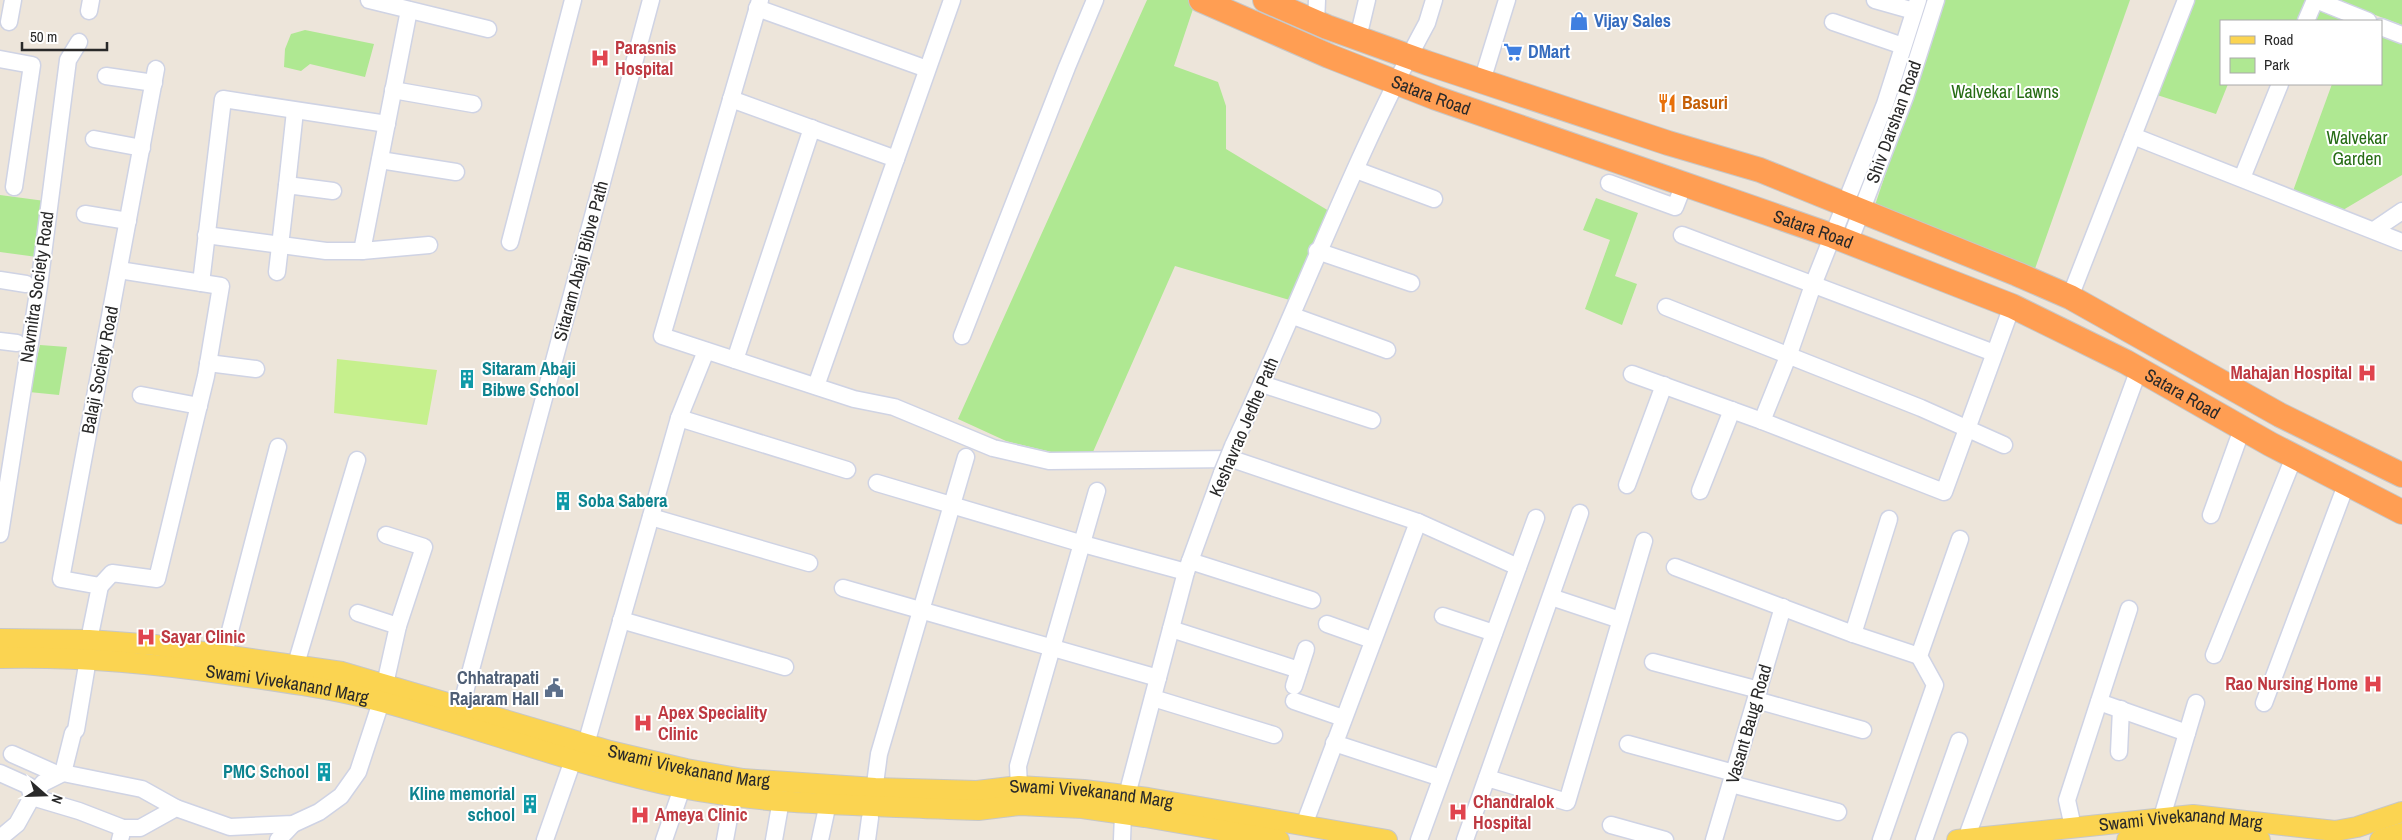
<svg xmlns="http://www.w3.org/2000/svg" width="2402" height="840" font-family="'Archivo Narrow',sans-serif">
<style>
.green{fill:#afe892}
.pitch{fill:#c6f08d}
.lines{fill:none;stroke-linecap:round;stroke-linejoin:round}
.minor-casing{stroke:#cfd3e4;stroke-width:19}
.major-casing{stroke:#c7c7c7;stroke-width:22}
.highway-casing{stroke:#c7c7c7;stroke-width:26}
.minor{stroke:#fff;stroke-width:16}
.major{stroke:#fbd451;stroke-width:20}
.highway{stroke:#ff9e53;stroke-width:24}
.minor-bridge-casing{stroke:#cfd3e4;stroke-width:19;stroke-linecap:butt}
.minor-bridge{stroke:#fff;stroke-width:16}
.labels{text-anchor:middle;stroke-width:4;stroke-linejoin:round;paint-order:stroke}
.shop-label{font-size:18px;font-weight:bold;fill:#366cbe;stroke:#fff;text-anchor:start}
.health-label{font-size:18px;font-weight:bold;fill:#be3a42;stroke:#fff;text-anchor:start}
.park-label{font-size:18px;fill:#266c14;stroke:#fff}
.street-label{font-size:18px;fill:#292929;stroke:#fff}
.food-label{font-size:18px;font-weight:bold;fill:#c56008;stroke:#fff;text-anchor:start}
.culture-label{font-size:18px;font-weight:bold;fill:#0d838f;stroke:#fff;text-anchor:start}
.service-label{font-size:18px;font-weight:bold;fill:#4e5e75;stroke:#fff;text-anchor:end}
</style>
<rect width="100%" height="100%" fill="#ede5da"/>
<g class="green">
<path d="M1147,0H1188L1195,3L1174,66L1218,82L1226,106V149L1329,211L1293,301L1175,266L1089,461L1006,441L958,419Z"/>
<path d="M1944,0H2130L2031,280L1872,214Z"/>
<path d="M2188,0H2310L2303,21H2221V84H2228L2216,114L2154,94Z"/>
<path d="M2315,0L2374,21H2306Z"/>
<path d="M2335,0H2402V25Z"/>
<path d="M2381,24L2402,31V175L2343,210L2293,191L2332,84H2381Z"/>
<path d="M305,30L374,44L365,77L310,64L301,71L284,67L285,49L291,34Z"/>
<path d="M0,195L45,201L37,257L0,252Z"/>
<path d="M1596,198L1638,213L1615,276L1637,284L1622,325L1585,309L1610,240L1583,230Z"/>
<path d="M40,345L67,347L59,395L29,392Z"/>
</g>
<path class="pitch" d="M337,359L437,370L427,425L334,413Z"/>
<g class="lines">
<g class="minor-casing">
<g id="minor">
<path d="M369,0L488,29"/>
<path d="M760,0L662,336L854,399L894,407L993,448L1049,461L1232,459L1418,522L1518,567"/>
<path d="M1875,0L1914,11"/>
<path d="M2316,0L2368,21"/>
<path d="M757,8L927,69"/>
<path d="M89,11L91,0"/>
<path d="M2306,21L2315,0"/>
<path d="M9,22L13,0"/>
<path d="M1833,22L1903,46"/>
<path d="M1316,23L1317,0"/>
<path d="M2381,27L2402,35"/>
<path d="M1358,38L1367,0"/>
<path d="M0,59L32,65L14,187"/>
<path d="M106,76L154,83"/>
<path d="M1482,81L1507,0"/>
<path d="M393,90L473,104"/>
<path d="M731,99L896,159"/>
<path d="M2133,136L2402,242"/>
<path d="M94,139L142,148"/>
<path d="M380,160L456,172"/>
<path d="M1356,170L1434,199"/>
<path d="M2242,178L2280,84"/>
<path d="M1609,183L1675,207L1684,184"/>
<path d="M287,185L295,111"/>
<path d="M85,214L128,221"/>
<path d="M2374,230L2402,211"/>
<path d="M206,235L326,251H362L429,245"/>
<path d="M1682,235L1994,353"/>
<path d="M510,242L573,0"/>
<path d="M1849,243L1905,97L1936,0"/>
<path d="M362,251L409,10"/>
<path d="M1317,251L1411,283"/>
<path d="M277,272L287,185L333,191"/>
<path d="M0,280L26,284"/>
<path d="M201,283L223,99L387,124"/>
<path d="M2070,297L2186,0"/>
<path d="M1666,307L1921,408L2004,445"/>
<path d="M1293,316L1387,350"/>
<path d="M962,336L1067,67L1095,0"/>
<path d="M0,341L17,343"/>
<path d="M735,360L812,128"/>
<path d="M208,363L256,369"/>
<path d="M1632,374L1762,421L1944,492L2012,306"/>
<path d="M1262,384L1372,420"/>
<path d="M816,386L952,0"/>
<path d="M141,395L199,406"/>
<path d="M679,418L847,470"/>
<path d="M1762,421L1789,354L1813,285L1885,104L1918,0"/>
<path d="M1233,446C1299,306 1353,159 1427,23L1434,0"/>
<path d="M877,483L1083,544L1186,572"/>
<path d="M1627,485L1664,385"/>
<path d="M1700,491L1732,410"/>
<path d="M2211,515L2242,429"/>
<path d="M651,517L809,563"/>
<path d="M0,534L39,286L68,60L79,42"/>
<path d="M1190,561L1312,600"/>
<path d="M1675,567L1853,634L1919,656"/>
<path d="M100,586L112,573L157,579L206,376L221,286L119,270"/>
<path d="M843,588L1158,678"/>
<path d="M1551,597L1620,620"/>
<path d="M358,613L398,626"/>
<path d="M1443,616L1494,633"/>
<path d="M621,620L785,667"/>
<path d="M1327,624L1372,640"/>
<path d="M1171,629L1299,670"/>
<path d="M1853,634L1889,519"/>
<path d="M89,640L100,586L61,579L156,69"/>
<path d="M224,654L278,447"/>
<path d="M2214,655L2294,457"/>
<path d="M1653,662L1759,690"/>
<path d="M296,664L357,460"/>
<path d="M1294,686L1306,649"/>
<path d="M1153,698L1274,735"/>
<path d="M1756,700L1863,730"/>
<path d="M1294,701L1343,718"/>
<path d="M2099,702L2187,733"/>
<path d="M2264,703L2346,485"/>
<path d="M458,718L651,0"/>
<path d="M76,730L88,659"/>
<path d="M1334,743L1441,778"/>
<path d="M586,744L679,418L706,351"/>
<path d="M1628,744L1734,773"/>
<path d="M2119,752L2121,709"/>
<path d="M12,754L57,774"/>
<path d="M0,773L29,786L32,797"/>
<path d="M63,773L73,733"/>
<path d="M1487,778L1567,802L1644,541"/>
<path d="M1731,784L1838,812"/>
<path d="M1019,786L1018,766L1097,491"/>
<path d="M32,797L43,783L63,773L142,789L176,808"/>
<path d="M873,799L879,754L966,457"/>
<path d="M2162,817L2196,703"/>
<path d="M1304,825L1418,522"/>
<path d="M1611,825L1665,840"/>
<path d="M2073,827L2067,800L2129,609"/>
<path d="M0,838L17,824L32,797L79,811L123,828"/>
<path d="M1966,839L2139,369"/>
<path d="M120,840L123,828H140L176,808L230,827L293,824L319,812L341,796L358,772L381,702L398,626L424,547L386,535"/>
<path d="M278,840L293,824"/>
<path d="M545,840L573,760"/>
<path d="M664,840L682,788"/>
<path d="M725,840L733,796"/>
<path d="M774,840L781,800"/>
<path d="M820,840L828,803"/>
<path d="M867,840L870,818"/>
<path d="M1122,840L1123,814L1127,795L1186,572L1222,473"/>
<path d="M1419,840L1536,518"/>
<path d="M1465,840L1580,513"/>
<path d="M1714,840L1783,607"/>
<path d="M1881,840L1935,685L1919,656L1960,539"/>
<path d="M1924,840L1959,741"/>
</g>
</g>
<g class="major-casing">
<g id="major">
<path id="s1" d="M0,639L89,640L155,645L342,672L610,751L686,769L743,779L875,788L977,791L1019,786L1084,790L1148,798L1387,840"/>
<path id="s2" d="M0,658C77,656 151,663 227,674C278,681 329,688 379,701C481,728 579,767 682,788C769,805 860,805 948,809L978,810L1020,805L1082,808L1145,817L1279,840"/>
<path id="s3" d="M1957,840L2193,815L2335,831L2357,827L2402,812"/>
<path d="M2127,840L2192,834L2260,840"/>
<path d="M2380,840L2402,833"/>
</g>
</g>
<g class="highway-casing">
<g id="highway">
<path id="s4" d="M1201,0L1329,56L1436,98L1833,236L2012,306L2126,362L2270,444L2402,512"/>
<path d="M1265,0L1327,27L1427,63L1668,143L1760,170L2017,274L2070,297L2280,415L2402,475"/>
</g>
</g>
<use href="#minor" class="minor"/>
<use href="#major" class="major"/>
<use href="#highway" class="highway"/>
<g class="minor-bridge-casing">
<path id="minor-bridge" d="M1222,473L1233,446"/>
</g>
<use href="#minor-bridge" class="minor-bridge"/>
</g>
<defs>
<g id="shop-bare" transform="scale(1.5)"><path d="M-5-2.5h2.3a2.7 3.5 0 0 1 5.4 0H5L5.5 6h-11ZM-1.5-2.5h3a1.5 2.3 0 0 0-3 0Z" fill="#3f7fe0" stroke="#fff" stroke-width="2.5" paint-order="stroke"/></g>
<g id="supermarket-bare" transform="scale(1.5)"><path d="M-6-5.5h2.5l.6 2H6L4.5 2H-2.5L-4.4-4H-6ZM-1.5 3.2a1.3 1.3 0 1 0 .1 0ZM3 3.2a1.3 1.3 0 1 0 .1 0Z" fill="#3f7fe0" stroke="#fff" stroke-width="2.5" paint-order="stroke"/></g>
<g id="hospital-bare" transform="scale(1.5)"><path d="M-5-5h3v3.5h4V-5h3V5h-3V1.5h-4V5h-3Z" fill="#e0444e" stroke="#fff" stroke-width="2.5" paint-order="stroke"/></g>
<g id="restaurant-bare" transform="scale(1.5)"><path d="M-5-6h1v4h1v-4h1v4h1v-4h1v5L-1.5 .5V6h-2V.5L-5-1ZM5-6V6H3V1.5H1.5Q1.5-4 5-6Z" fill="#e8710a" stroke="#fff" stroke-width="2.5" paint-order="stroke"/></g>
<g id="building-bare" transform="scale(1.5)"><path d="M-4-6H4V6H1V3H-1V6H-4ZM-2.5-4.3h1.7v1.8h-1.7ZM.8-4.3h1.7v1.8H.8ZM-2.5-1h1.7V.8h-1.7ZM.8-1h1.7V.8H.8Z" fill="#0f9aa8" stroke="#fff" stroke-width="2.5" paint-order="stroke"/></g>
<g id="civic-bare" transform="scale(1.5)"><path d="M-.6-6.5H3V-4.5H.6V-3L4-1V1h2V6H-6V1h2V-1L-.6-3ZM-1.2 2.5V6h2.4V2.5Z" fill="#5c6f8a" stroke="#fff" stroke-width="2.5" paint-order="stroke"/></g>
</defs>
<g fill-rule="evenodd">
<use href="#shop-bare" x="1579" y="21"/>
<use href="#supermarket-bare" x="1513" y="52"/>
<use href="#hospital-bare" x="600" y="58"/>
<use href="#restaurant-bare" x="1667" y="103"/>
<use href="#hospital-bare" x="2367" y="373"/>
<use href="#building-bare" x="467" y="379"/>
<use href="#building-bare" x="563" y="501"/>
<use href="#hospital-bare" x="146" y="637"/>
<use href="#hospital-bare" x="2373" y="684"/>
<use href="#civic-bare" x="554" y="688"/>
<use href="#hospital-bare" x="643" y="723"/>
<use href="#building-bare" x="324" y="772"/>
<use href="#building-bare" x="530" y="804"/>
<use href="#hospital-bare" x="1458" y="812"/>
<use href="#hospital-bare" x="640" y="815"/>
</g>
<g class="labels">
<g class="shop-label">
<text x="1594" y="27">Vijay Sales</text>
<text x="1528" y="58">DMart</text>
</g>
<g class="health-label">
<text x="615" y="54">Parasnis<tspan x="615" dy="21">Hospital</tspan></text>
<text x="2352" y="379" text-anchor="end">Mahajan Hospital</text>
<text x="161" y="643">Sayar Clinic</text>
<text x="2358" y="690" text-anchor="end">Rao Nursing Home</text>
<text x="658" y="719">Apex Speciality<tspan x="658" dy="21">Clinic</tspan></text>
<text x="1473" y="808">Chandralok<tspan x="1473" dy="21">Hospital</tspan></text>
<text x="655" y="821">Ameya Clinic</text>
</g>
<g class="park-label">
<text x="2005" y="98">Walvekar Lawns</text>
<text x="2357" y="144">Walvekar<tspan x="2357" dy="21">Garden</tspan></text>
</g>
<g class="street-label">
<text dy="6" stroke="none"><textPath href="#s4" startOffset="249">Satara Road</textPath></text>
<text transform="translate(1894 122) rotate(-70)" y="6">Shiv Darshan Road</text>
<text dy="6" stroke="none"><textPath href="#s4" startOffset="654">Satara Road</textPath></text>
<text transform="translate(581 261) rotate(-75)" y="6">Sitaram Abaji Bibve Path</text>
<text transform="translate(37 287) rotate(-82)" y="6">Navmitra Society Road</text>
<text transform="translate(100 370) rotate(-79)" y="6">Balaji Society Road</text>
<text dy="6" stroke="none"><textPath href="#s4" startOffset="1059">Satara Road</textPath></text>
<text transform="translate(1244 427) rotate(-67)" y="6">Keshavrao Jedhe Path</text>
<text dy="6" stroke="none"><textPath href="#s2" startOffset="289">Swami Vivekanand Marg</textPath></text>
<text transform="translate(1749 724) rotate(-74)" y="6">Vasant Baug Road</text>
<text dy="6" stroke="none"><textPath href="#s1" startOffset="704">Swami Vivekanand Marg</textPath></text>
<text dy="6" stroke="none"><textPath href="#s1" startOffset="1109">Swami Vivekanand Marg</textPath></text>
<text dy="6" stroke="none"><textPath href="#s3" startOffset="225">Swami Vivekanand Marg</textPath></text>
</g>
<g class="food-label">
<text x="1682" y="109">Basuri</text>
</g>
<g class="culture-label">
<text x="482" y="375">Sitaram Abaji<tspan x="482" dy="21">Bibwe School</tspan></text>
<text x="578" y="507">Soba Sabera</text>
<text x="309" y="778" text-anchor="end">PMC School</text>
<text x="515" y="800" text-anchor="end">Kline memorial<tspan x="515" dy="21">school</tspan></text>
</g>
<g class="service-label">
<text x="539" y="684">Chhatrapati<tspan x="539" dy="21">Rajaram Hall</tspan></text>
</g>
</g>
<rect x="2220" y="20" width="162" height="65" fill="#ffffff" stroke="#a9a9a9"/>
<rect x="2230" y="36" width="25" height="8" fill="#fbd451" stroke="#a9a9a9"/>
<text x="2264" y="45" font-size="15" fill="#292929">Road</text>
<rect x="2230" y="58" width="25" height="15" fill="#afe892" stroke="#a9a9a9"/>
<text x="2264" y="70" font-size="15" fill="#292929">Park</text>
<g transform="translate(45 795) rotate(110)" stroke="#ffffff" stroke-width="4" paint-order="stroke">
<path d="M0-4L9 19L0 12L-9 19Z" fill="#292929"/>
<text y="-8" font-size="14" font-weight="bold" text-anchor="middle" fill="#292929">N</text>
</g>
<path d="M22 42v8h85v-8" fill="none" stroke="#292929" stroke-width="2.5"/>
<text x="30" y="42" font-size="15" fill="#292929" stroke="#ffffff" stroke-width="4" paint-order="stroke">50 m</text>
</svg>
